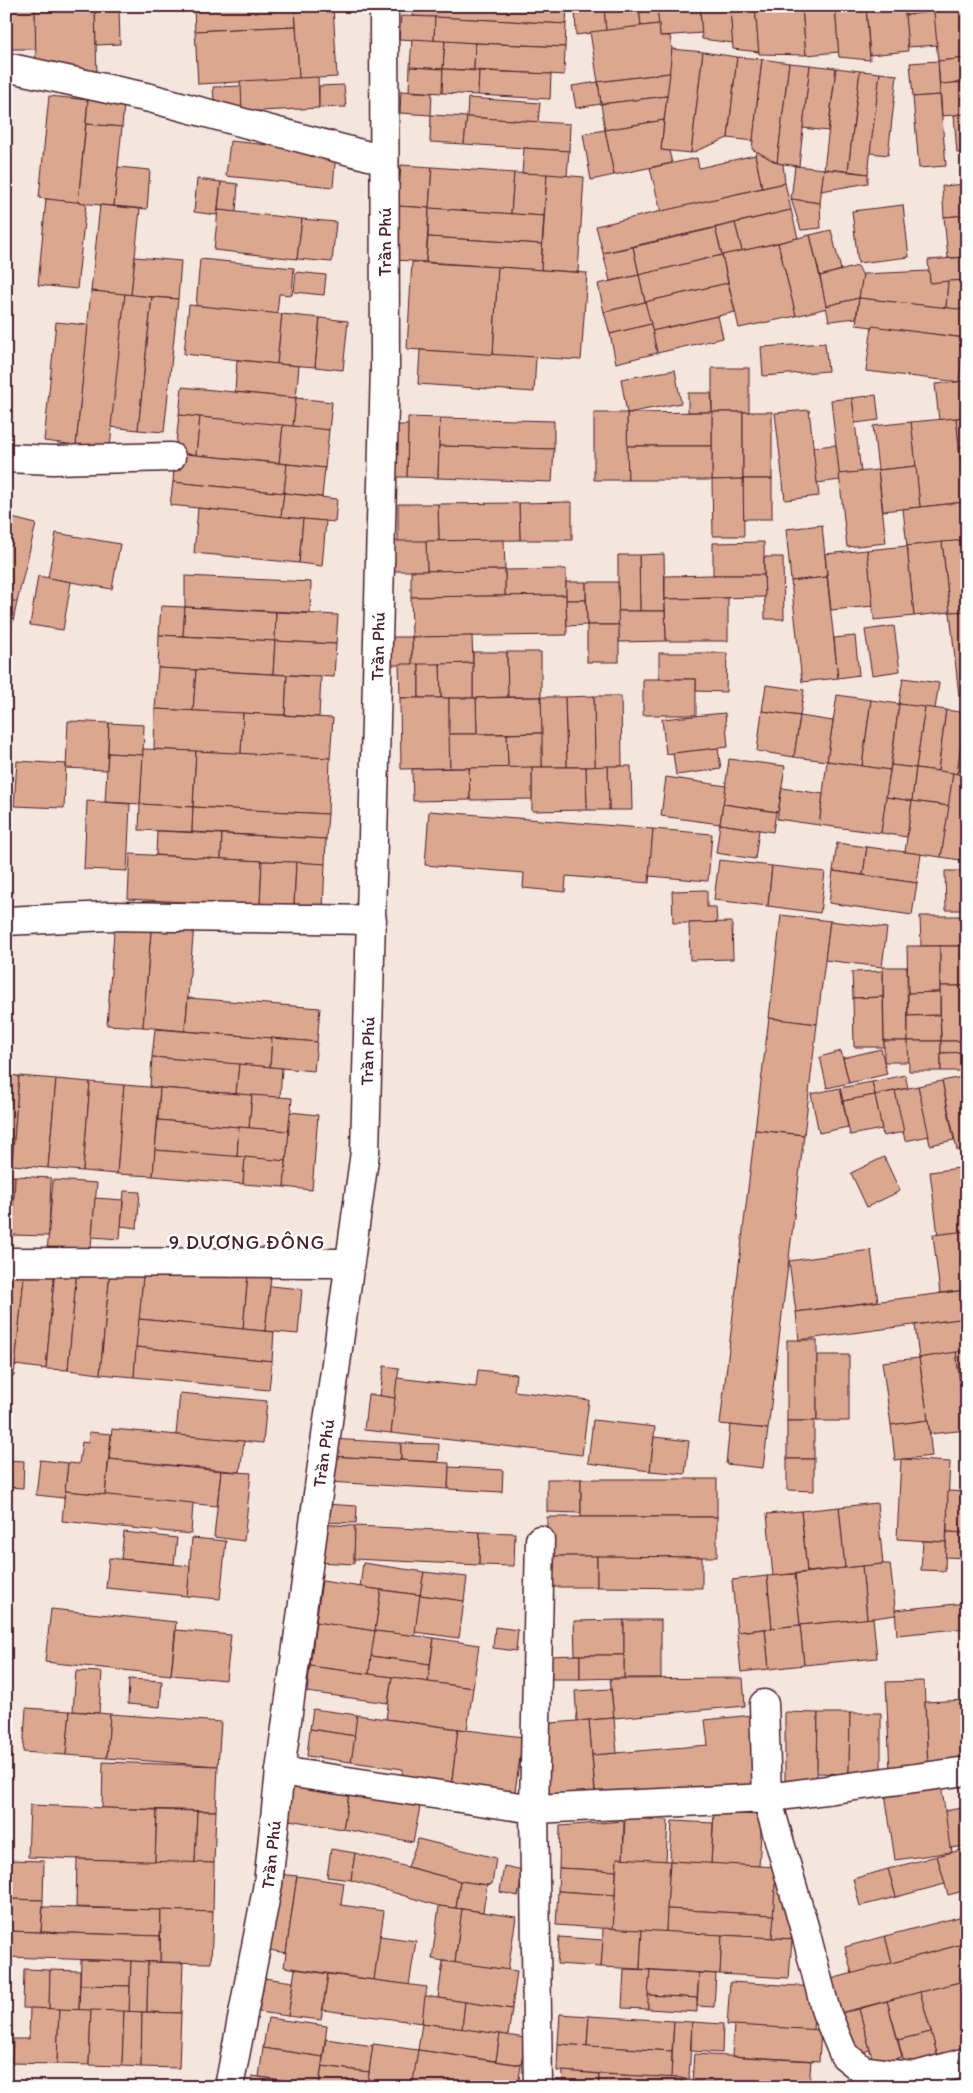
<svg xmlns="http://www.w3.org/2000/svg" width="973" height="2093" font-family="Itim,sans-serif">
<style>
.building{fill:#dba78f;stroke:#4a1f2b}
.lines{fill:none;stroke-linecap:round;stroke-linejoin:round}
.minor-casing{stroke:#4a1f2b;stroke-width:31}
.tertiary-casing{stroke:#4a1f2b;stroke-width:31}
.minor{stroke:#fff;stroke-width:28}
.tertiary{stroke:#fff;stroke-width:28}
.labels{text-anchor:middle;stroke-width:5;stroke-linejoin:round;paint-order:stroke}
.street-label{font-size:18px;fill:#4a1f2b;stroke:#fff}
.quarter-label{font-size:20px;letter-spacing:1px;fill:#4a1f2b;stroke:#fff}
</style>
<rect width="100%" height="100%" fill="#f4e5dd"/>
<filter id="ink" filterUnits="userSpaceOnUse"><feTurbulence type="fractalNoise" baseFrequency=".02" numOctaves="2"/><feDisplacementMap in="SourceGraphic" scale="10" xChannelSelector="R" yChannelSelector="G"/><feConvolveMatrix kernelMatrix="1 2 1 2 8 2 1 2 1" color-interpolation-filters="sRGB"/></filter>
<g filter="url(#ink)">
<g class="building">
<path d="M7,6H35L36,49H7Z"/>
<path d="M35,6H95L97,79L36,64Z"/>
<path d="M95,6H119L120,44L96,45Z"/>
<path d="M194,6H295L296,26L195,31Z"/>
<path d="M295,6H333L337,77L299,79Z"/>
<path d="M414,6H567L566,24L413,16Z"/>
<path d="M575,6H604L606,31L576,35Z"/>
<path d="M604,6H639L641,26L606,31Z"/>
<path d="M639,6H657L659,24L641,26Z"/>
<path d="M657,6H700L702,33L660,36Z"/>
<path d="M700,6H730L733,43L702,39Z"/>
<path d="M730,6H755L759,52L733,49Z"/>
<path d="M755,6H802L806,55L759,54Z"/>
<path d="M802,6H835L839,52L806,55Z"/>
<path d="M835,6H866L870,60L839,57Z"/>
<path d="M866,6H905L908,51L870,55Z"/>
<path d="M904,6H933L934,12L905,15Z"/>
<path d="M933,6H967V58L938,61Z"/>
<path d="M934,12L937,45L908,47L905,15Z"/>
<path d="M401,16L435,17L434,41L399,39Z"/>
<path d="M435,17L566,24L565,47L434,41Z"/>
<path d="M659,24L660,36H670L672,49L670,73L598,82L590,32Z"/>
<path d="M296,26L299,79L198,84L195,31Z"/>
<path d="M412,39L445,41L443,69L410,67Z"/>
<path d="M445,41L475,43L474,70L443,69Z"/>
<path d="M475,43L565,47L564,75L474,70Z"/>
<path d="M672,49L703,52L691,153L661,150Z"/>
<path d="M703,52L737,57L728,138L691,153Z"/>
<path d="M737,57L762,59L753,141L728,138Z"/>
<path d="M967,58V82L940,84L938,61Z"/>
<path d="M762,59L789,63L777,163L752,149Z"/>
<path d="M938,61L940,95L913,97L910,63Z"/>
<path d="M789,63L810,65L799,166L777,163Z"/>
<path d="M810,65L836,68L828,131L803,128Z"/>
<path d="M410,67L443,69L442,93L409,91Z"/>
<path d="M836,68L860,71L848,171L824,169Z"/>
<path d="M443,69L479,71L478,95L442,93Z"/>
<path d="M479,71L551,74L550,99L478,95Z"/>
<path d="M860,71L880,73L868,174L848,171Z"/>
<path d="M670,73L667,96L601,104L598,82Z"/>
<path d="M880,73L897,75L888,155L870,153Z"/>
<path d="M318,77L319,108L242,112L240,81Z"/>
<path d="M598,82L601,104L576,108L572,86Z"/>
<path d="M967,82V114L942,116L940,84Z"/>
<path d="M344,85L346,107L319,108V86Z"/>
<path d="M241,86L242,112L215,113L213,87Z"/>
<path d="M401,91L432,93L431,115L400,113Z"/>
<path d="M940,95L946,166L919,168L913,97Z"/>
<path d="M49,96L88,100L78,203L39,198Z"/>
<path d="M667,96L664,120L605,130L601,104Z"/>
<path d="M468,98L540,103L538,122L467,117Z"/>
<path d="M88,100L124,104L122,127L86,124Z"/>
<path d="M967,114V153H957L954,115Z"/>
<path d="M431,115L467,117L464,144L430,142Z"/>
<path d="M467,117L570,124L569,151L464,144Z"/>
<path d="M664,120L661,150L669,151L672,163L614,175L605,130Z"/>
<path d="M86,124L122,127L114,206L78,203Z"/>
<path d="M605,130L614,175L591,180L583,134Z"/>
<path d="M230,141L336,152L333,187L226,176Z"/>
<path d="M524,148L569,151L567,176L522,173Z"/>
<path d="M758,152L777,163L783,164L785,183L762,188L755,155Z"/>
<path d="M755,155L762,188L661,212L650,168L697,158L699,168Z"/>
<path d="M401,165L432,167L429,208L398,206Z"/>
<path d="M795,166L824,169L820,203L791,199Z"/>
<path d="M118,167L150,170L147,209L114,206Z"/>
<path d="M432,167L514,173L511,214L429,208Z"/>
<path d="M824,169L868,174V183L821,191Z"/>
<path d="M514,173L547,174L544,216L511,214Z"/>
<path d="M547,174L584,177L578,272L541,270Z"/>
<path d="M197,179L221,182L217,215L194,212Z"/>
<path d="M221,182L238,184L236,212L218,210Z"/>
<path d="M785,183L791,210L603,253L596,226Z"/>
<path d="M967,184V215L944,217L942,186Z"/>
<path d="M46,199L86,203L77,289L38,285Z"/>
<path d="M791,199L820,203L821,228L801,230Z"/>
<path d="M100,205L140,209L131,295L91,291Z"/>
<path d="M903,205L909,257L858,263L852,211Z"/>
<path d="M398,206L429,208L426,262L395,260Z"/>
<path d="M429,208L544,216L542,244L428,237Z"/>
<path d="M218,210L302,219L297,259L214,250Z"/>
<path d="M791,210L798,238L742,251L735,223Z"/>
<path d="M967,215V257L948,258L944,217Z"/>
<path d="M302,219L336,222L332,262L297,259Z"/>
<path d="M735,223L742,251L722,255L715,228Z"/>
<path d="M715,228L722,255L639,275L633,247Z"/>
<path d="M831,230L841,270L820,276L810,235Z"/>
<path d="M810,235L827,308L796,316L778,243Z"/>
<path d="M428,237L542,244L541,270L426,262Z"/>
<path d="M778,243L796,316L739,328L722,255Z"/>
<path d="M633,247L639,275L610,281L603,253Z"/>
<path d="M722,255L728,283L645,302L639,275Z"/>
<path d="M135,257L181,261L178,299L131,295Z"/>
<path d="M967,257V280L930,283L928,260Z"/>
<path d="M200,259L294,268L292,295L279,294L277,314L196,306Z"/>
<path d="M412,262L498,267L493,355L407,349Z"/>
<path d="M858,266L863,276L859,298L826,306L820,276Z"/>
<path d="M498,267L587,273L581,360L493,355Z"/>
<path d="M929,271L930,283L948,281L946,308L859,298L863,274Z"/>
<path d="M296,272L326,275L324,295L294,292Z"/>
<path d="M639,275L645,302L604,312L598,284Z"/>
<path d="M967,280V310L946,308L948,281Z"/>
<path d="M728,283L735,312L652,331L645,302Z"/>
<path d="M91,291L125,294L110,448L76,445Z"/>
<path d="M125,294L152,297L138,430L111,427Z"/>
<path d="M152,297L178,299L164,432L138,430Z"/>
<path d="M859,298L856,318L829,321L826,306Z"/>
<path d="M859,298L967,310V338L856,325Z"/>
<path d="M645,302L651,324L610,334L604,312Z"/>
<path d="M189,305L282,314L277,364L184,354Z"/>
<path d="M282,314L320,318L315,367L277,364Z"/>
<path d="M718,316L723,338L657,353L652,331Z"/>
<path d="M320,318L348,321L343,370L315,367Z"/>
<path d="M56,322L88,325L76,445L44,441Z"/>
<path d="M651,324L657,353L616,363L610,334Z"/>
<path d="M872,326L964,338L959,382L866,371Z"/>
<path d="M825,343L828,371L763,376L761,347Z"/>
<path d="M420,350L536,357L534,392L418,384Z"/>
<path d="M237,360L299,366L296,398L235,392Z"/>
<rect x="712" y="368" width="37" height="44"/>
<path d="M675,370L681,403L627,413L621,379Z"/>
<path d="M967,381V417L939,420L935,384Z"/>
<path d="M182,387L296,398L293,427L179,415Z"/>
<path d="M688,393H711L712,412H688Z"/>
<path d="M876,395L879,420L855,423L852,398Z"/>
<path d="M296,398L332,402L329,430L293,427Z"/>
<path d="M852,398L861,472L839,474L831,400Z"/>
<path d="M809,410L819,496L785,500L775,413Z"/>
<path d="M712,412H743V479L712,480Z"/>
<path d="M712,412V446H627V413Z"/>
<rect x="743" y="412" width="29" height="67"/>
<path d="M594,413H627L628,480H594Z"/>
<path d="M179,415L200,417L196,455L175,453Z"/>
<path d="M200,417L283,425L279,463L196,455Z"/>
<path d="M408,417L440,418L438,478L407,477Z"/>
<path d="M967,417V446L959,447L956,418Z"/>
<path d="M440,418L554,421V449L439,446Z"/>
<path d="M956,418L965,502L920,507L911,422Z"/>
<path d="M911,422L916,466L878,470L873,426Z"/>
<path d="M283,425L329,430L325,468L279,463Z"/>
<path d="M395,425H408L407,477H393Z"/>
<path d="M836,445L840,480L817,483L813,447Z"/>
<path d="M439,446L554,449L552,482L438,478Z"/>
<path d="M627,446H712V480H628Z"/>
<path d="M967,446V502H965L959,447Z"/>
<path d="M175,453L287,464L284,493L173,482Z"/>
<path d="M287,464L325,468L322,497L284,493Z"/>
<path d="M916,466L920,507L883,511L878,470Z"/>
<path d="M878,470L886,543L847,547L839,474Z"/>
<rect x="743" y="479" width="29" height="40"/>
<path d="M743,479L744,536H713L712,480Z"/>
<path d="M173,482L284,493L281,517L170,505Z"/>
<path d="M284,493L337,499L335,522L281,517Z"/>
<path d="M572,502V540H520L519,503Z"/>
<path d="M965,502L967,540L907,546L903,509Z"/>
<path d="M519,503L520,540L439,541L438,504Z"/>
<path d="M398,504H438L439,541L398,542Z"/>
<path d="M198,508L303,519L299,563L194,553Z"/>
<path d="M6,517L12,518L6,542Z"/>
<path d="M12,518L36,524L17,602L6,599V542Z"/>
<path d="M303,519L326,521L322,566L299,563Z"/>
<path d="M822,525L827,577L791,581L786,529Z"/>
<path d="M56,533L120,544L112,589L48,578Z"/>
<path d="M504,540L505,570L427,571L426,541Z"/>
<path d="M967,540V611L950,612L942,542Z"/>
<path d="M393,541H426L427,571H394Z"/>
<path d="M764,542V575H713V543Z"/>
<path d="M942,542L950,612L914,616L907,546Z"/>
<path d="M907,546L914,616L874,620L867,550Z"/>
<path d="M867,550L873,606L831,610L825,554Z"/>
<path d="M664,554L665,611H640L639,555Z"/>
<path d="M618,555H639L640,611H618Z"/>
<path d="M764,557H783L784,619H765Z"/>
<path d="M566,569V595L505,596V570Z"/>
<path d="M505,570V596L411,597V571Z"/>
<path d="M713,575H764L765,597L665,599V576Z"/>
<path d="M38,576L71,582L63,630L30,625Z"/>
<path d="M185,576L311,582L310,613L185,607Z"/>
<path d="M827,577L838,678L802,682L791,581Z"/>
<rect x="566" y="582" width="20" height="18"/>
<path d="M586,582H618L619,625H587Z"/>
<path d="M566,595L567,635L412,637L411,597Z"/>
<path d="M728,598V641H666L665,599Z"/>
<path d="M6,599L17,602L13,621L6,620Z"/>
<path d="M566,600H586L587,625L567,626Z"/>
<path d="M161,606L185,607L183,636L159,635Z"/>
<path d="M185,607L276,612L275,641L183,636Z"/>
<path d="M618,611H665L666,641L619,642Z"/>
<path d="M967,611V695L959,696L950,612Z"/>
<path d="M276,612L338,615L336,644L275,641Z"/>
<path d="M6,620L13,621L6,645Z"/>
<rect x="587" y="625" width="32" height="37"/>
<path d="M894,626L900,671L872,675L865,630Z"/>
<path d="M159,635L275,641L273,674L158,668Z"/>
<path d="M472,636L473,663L412,665V637Z"/>
<path d="M855,636L859,675L838,678L834,638Z"/>
<path d="M386,637H412V665H387Z"/>
<path d="M275,641L336,644L334,677L273,674Z"/>
<path d="M473,652H507L508,697L473,698Z"/>
<path d="M507,652H541V697H508Z"/>
<path d="M659,653H727L726,692L696,691V679H659Z"/>
<path d="M473,663V698H441L440,664Z"/>
<path d="M399,664H419V698H400Z"/>
<path d="M419,664H440L441,698H419Z"/>
<path d="M158,668L196,670L193,711L155,709Z"/>
<path d="M196,670L287,675L285,715L193,711Z"/>
<path d="M287,675L321,677L319,717L285,715Z"/>
<path d="M903,678L939,683L935,709L899,704Z"/>
<rect x="643" y="679" width="53" height="36"/>
<path d="M766,685L804,690L800,716L762,711Z"/>
<path d="M837,695L871,700L862,766L827,761Z"/>
<path d="M594,696H621L622,766L595,767Z"/>
<path d="M594,696L595,767H567L565,697Z"/>
<path d="M541,697H565L567,767H542Z"/>
<path d="M541,697L542,733L477,734L476,698Z"/>
<path d="M400,698H449L450,768L401,769Z"/>
<path d="M449,698H476L477,734H449Z"/>
<path d="M871,700L899,704L890,770L862,766Z"/>
<path d="M899,704L925,707L916,768L891,765Z"/>
<path d="M925,707L946,710L938,771L916,768Z"/>
<path d="M155,709L243,713L241,754L154,749Z"/>
<path d="M946,710L966,713L957,774L938,771Z"/>
<path d="M762,711L800,716L794,757L757,751Z"/>
<path d="M243,713L333,718L330,758L241,754Z"/>
<path d="M725,713L728,747L666,754L662,719Z"/>
<path d="M966,713H967V736L962,735Z"/>
<path d="M800,716L833,721L827,761L794,757Z"/>
<path d="M68,721L109,723L107,770L66,768Z"/>
<path d="M109,723L144,725L143,755L108,753Z"/>
<path d="M542,733V767L508,768L507,734Z"/>
<path d="M449,734H507L508,768H450Z"/>
<path d="M962,735L967,736V776L957,774Z"/>
<path d="M718,748L721,769L676,775L673,753Z"/>
<path d="M143,749L196,751L193,807L140,804Z"/>
<path d="M196,751L330,758L328,814L193,807Z"/>
<path d="M108,753L143,755L140,804L105,802Z"/>
<path d="M729,759L785,766L778,812L723,804Z"/>
<path d="M17,761L66,764L64,808L14,806Z"/>
<path d="M827,761L890,770L881,833L819,825Z"/>
<path d="M891,765L916,768L912,801L886,797Z"/>
<path d="M608,766H631L632,810H609Z"/>
<path d="M608,766L609,810H587L586,767Z"/>
<path d="M532,767H586L587,810L532,811Z"/>
<path d="M532,767V799L470,800L469,768Z"/>
<path d="M469,768L470,800L413,801L412,769Z"/>
<path d="M916,768L953,773L949,806L912,801Z"/>
<path d="M953,773L967,776V861L941,857Z"/>
<path d="M666,777L726,786L720,824L661,816Z"/>
<path d="M782,788L823,794L819,825L777,819Z"/>
<path d="M886,797L912,801L907,837L881,833Z"/>
<path d="M87,801L130,804L127,871L84,869Z"/>
<path d="M912,801L949,806L941,857L905,852Z"/>
<path d="M140,804L193,807L192,832L139,830Z"/>
<path d="M723,804L776,812L773,832L720,824Z"/>
<path d="M193,807L328,814L326,839L192,832Z"/>
<path d="M429,811L653,829L649,883L566,876L565,892L523,888L524,873L425,865Z"/>
<path d="M720,824L759,830L755,859L716,853Z"/>
<path d="M653,829L712,834L708,881L649,876Z"/>
<path d="M157,831L222,834L221,859L156,855Z"/>
<path d="M222,834L326,839L325,864L221,859Z"/>
<path d="M837,843L867,847L863,875L833,871Z"/>
<path d="M867,847L921,854L917,883L863,875Z"/>
<path d="M130,854L262,861L260,906L128,899Z"/>
<path d="M719,860L772,866L768,906L714,900Z"/>
<path d="M262,861L296,862L294,907L260,906Z"/>
<path d="M296,862L325,864L323,909L294,907Z"/>
<path d="M772,866L825,872L820,913L768,906Z"/>
<path d="M833,871L917,883L912,915L829,903Z"/>
<path d="M945,871H967V910H946Z"/>
<path d="M707,890V907H716L717,923H673L672,891Z"/>
<path d="M781,915L830,921L817,1024L769,1018Z"/>
<path d="M920,916H962V946H921Z"/>
<rect x="962" y="916" width="5" height="30"/>
<path d="M115,919L152,921L143,1027L107,1025Z"/>
<path d="M152,921L194,925L185,1031L143,1027Z"/>
<path d="M830,921L887,928L882,967L825,960Z"/>
<path d="M732,922L733,959L690,960L689,923Z"/>
<path d="M907,946H940V992L908,993Z"/>
<rect x="940" y="946" width="27" height="40"/>
<path d="M883,967H907L908,1041H884Z"/>
<path d="M883,971V997L853,998L852,972Z"/>
<path d="M940,986H967V1041H941Z"/>
<path d="M940,992V1015L908,1016V993Z"/>
<path d="M883,997L884,1047H854L853,998Z"/>
<path d="M188,998L320,1008L317,1042L185,1031Z"/>
<path d="M940,1015L941,1041H908V1016Z"/>
<path d="M769,1018L817,1024L804,1135L755,1130Z"/>
<path d="M155,1029L272,1038L270,1067L152,1057Z"/>
<path d="M272,1038L317,1042L314,1071L270,1067Z"/>
<path d="M884,1041H908L909,1062H884Z"/>
<path d="M908,1041H941V1071H909Z"/>
<path d="M941,1041H967V1052L941,1053Z"/>
<path d="M881,1049L887,1074L849,1083L843,1058Z"/>
<path d="M841,1051L849,1083L827,1088L820,1057Z"/>
<path d="M967,1052V1071H941V1053Z"/>
<path d="M152,1057L239,1064L236,1094L150,1087Z"/>
<path d="M239,1064L282,1068L280,1098L236,1094Z"/>
<path d="M6,1075L19,1076L12,1165H6Z"/>
<path d="M905,1075L908,1088L875,1095L872,1082Z"/>
<path d="M19,1076L56,1079L48,1168L12,1165Z"/>
<path d="M967,1076V1148L957,1150L942,1081Z"/>
<path d="M56,1079L90,1082L83,1171L48,1168Z"/>
<path d="M942,1081L954,1140L930,1145L918,1086Z"/>
<path d="M90,1082L124,1085L117,1174L83,1171Z"/>
<path d="M872,1082L875,1095L843,1101L840,1088Z"/>
<path d="M124,1085L160,1088L153,1176L117,1174Z"/>
<path d="M918,1086L929,1136L905,1141L895,1091Z"/>
<path d="M160,1088L252,1095L249,1128L158,1120Z"/>
<path d="M840,1088L848,1127L819,1133L811,1094Z"/>
<path d="M895,1091L904,1132L883,1136L875,1095Z"/>
<path d="M252,1095L292,1098L289,1131L249,1128Z"/>
<path d="M875,1095L882,1129L850,1135L843,1101Z"/>
<path d="M290,1112L318,1115L312,1190L284,1187Z"/>
<path d="M158,1120L239,1127L237,1157L155,1150Z"/>
<path d="M239,1127L289,1131L286,1161L237,1157Z"/>
<path d="M755,1130L804,1135L768,1429L720,1424Z"/>
<path d="M155,1150L245,1157L243,1184L153,1176Z"/>
<path d="M245,1157L286,1161L284,1187L243,1184Z"/>
<path d="M884,1157L900,1191L867,1207L851,1173Z"/>
<path d="M967,1167V1231L938,1235L930,1172Z"/>
<path d="M6,1176H15L10,1259H6Z"/>
<path d="M15,1176L51,1178L49,1236L12,1235Z"/>
<path d="M53,1180L97,1183L90,1257L47,1253Z"/>
<path d="M124,1191L140,1192L137,1228L121,1226Z"/>
<path d="M95,1198L123,1200L120,1239L92,1237Z"/>
<path d="M967,1231V1290L940,1293L933,1235Z"/>
<path d="M871,1250L878,1301L796,1312L789,1261Z"/>
<path d="M25,1265L55,1268L46,1369L15,1365Z"/>
<path d="M144,1265L248,1275L243,1329L139,1319Z"/>
<path d="M55,1268L77,1270L68,1370L46,1369Z"/>
<path d="M77,1270L110,1273L100,1374L68,1370Z"/>
<path d="M110,1273L143,1276L134,1377L100,1374Z"/>
<path d="M6,1274L24,1275L14,1376L6,1375Z"/>
<path d="M248,1275L271,1277L265,1331L243,1329Z"/>
<path d="M270,1286L302,1289L298,1334L265,1331Z"/>
<path d="M967,1290V1318L799,1340L796,1312Z"/>
<path d="M967,1318V1351L919,1358L915,1325Z"/>
<path d="M139,1319L274,1332L272,1361L136,1347Z"/>
<rect x="787" y="1340" width="30" height="81"/>
<path d="M136,1347L272,1361L269,1390L134,1377Z"/>
<path d="M967,1351V1429L966,1430L956,1352Z"/>
<path d="M956,1352L966,1430L930,1434L919,1358Z"/>
<rect x="817" y="1355" width="32" height="66"/>
<path d="M919,1358L928,1420L891,1425L882,1362Z"/>
<path d="M384,1366L399,1368L395,1398L380,1396Z"/>
<path d="M478,1370L516,1374L514,1391L589,1400L582,1455L391,1433L397,1378L476,1387Z"/>
<path d="M180,1393L267,1401L263,1443L176,1435Z"/>
<path d="M368,1394L395,1398L391,1433L364,1430Z"/>
<path d="M593,1420L655,1427L650,1471L588,1463Z"/>
<path d="M928,1420L932,1456L895,1460L891,1425Z"/>
<rect x="787" y="1421" width="27" height="38"/>
<path d="M730,1425L768,1429L763,1468L726,1464Z"/>
<path d="M112,1429L244,1441L240,1472L109,1459Z"/>
<path d="M89,1432L111,1434L105,1495L65,1491L68,1463L79,1464L82,1442L88,1443Z"/>
<path d="M654,1437L689,1441L685,1474L650,1471Z"/>
<path d="M330,1439L401,1443V1460L329,1456Z"/>
<path d="M401,1443L439,1444L438,1462L401,1460Z"/>
<path d="M329,1456L449,1463L448,1489L328,1482Z"/>
<path d="M109,1459L221,1471L217,1506L105,1495Z"/>
<path d="M787,1459H814V1491L787,1490Z"/>
<path d="M901,1459L950,1462L946,1542L897,1539Z"/>
<path d="M6,1460L24,1461L23,1488L6,1487Z"/>
<path d="M40,1460L68,1463L64,1498L36,1495Z"/>
<path d="M449,1467L503,1470L502,1492L448,1489Z"/>
<path d="M221,1471L251,1473L244,1541L214,1537Z"/>
<path d="M547,1479H581V1513L547,1512Z"/>
<rect x="581" y="1479" width="136" height="38"/>
<path d="M65,1491L193,1503L191,1534L62,1521Z"/>
<path d="M948,1491L967,1492V1533L947,1532Z"/>
<path d="M877,1503L883,1564L845,1568L839,1507Z"/>
<path d="M325,1504L357,1506L356,1523L324,1522Z"/>
<path d="M839,1507L845,1568L807,1572L801,1511Z"/>
<path d="M801,1511L807,1572L773,1576L767,1514Z"/>
<path d="M547,1517H717V1557L547,1556Z"/>
<path d="M318,1524L355,1526L354,1564L316,1562Z"/>
<path d="M355,1526L480,1532L479,1565L354,1559Z"/>
<path d="M124,1532L177,1538L174,1564L121,1559Z"/>
<path d="M480,1532L515,1533L514,1566L479,1565Z"/>
<path d="M947,1532L967,1533V1558L945,1557Z"/>
<path d="M192,1538L226,1541L220,1599L187,1596Z"/>
<path d="M923,1541L946,1542L945,1571L921,1570Z"/>
<rect x="547" y="1556" width="50" height="31"/>
<path d="M597,1556L702,1557V1588L597,1587Z"/>
<path d="M109,1558L190,1566L187,1596L106,1588Z"/>
<path d="M964,1558H967V1587H963Z"/>
<path d="M363,1563L424,1572L420,1595L360,1587Z"/>
<path d="M883,1564H890L896,1615L867,1619L862,1566Z"/>
<path d="M862,1566L867,1619L800,1625L795,1574Z"/>
<path d="M424,1572L467,1577L464,1601L420,1595Z"/>
<path d="M795,1574L800,1625L772,1628L767,1576Z"/>
<path d="M767,1576L772,1628L737,1632L732,1580Z"/>
<path d="M322,1581L381,1590L375,1631L316,1622Z"/>
<path d="M381,1590L420,1595L415,1636L375,1631Z"/>
<path d="M420,1595L464,1601L459,1638L415,1632Z"/>
<path d="M967,1603V1628L897,1635L895,1610Z"/>
<path d="M51,1609L176,1622L171,1675L45,1662Z"/>
<path d="M873,1618L877,1658L804,1665L800,1625Z"/>
<path d="M624,1620V1655H575L574,1621Z"/>
<rect x="624" y="1620" width="37" height="58"/>
<path d="M316,1622L375,1631L369,1674L310,1666Z"/>
<path d="M800,1625L804,1665L769,1669L765,1629Z"/>
<path d="M495,1627L518,1630L516,1651L493,1648Z"/>
<path d="M765,1629L769,1669L741,1672L737,1632Z"/>
<path d="M176,1630L231,1635L226,1680L171,1675Z"/>
<path d="M375,1631L434,1638L430,1664L371,1656Z"/>
<path d="M434,1638L479,1645L473,1688L428,1682Z"/>
<path d="M580,1655V1679H545V1656Z"/>
<path d="M580,1655H624V1678L580,1679Z"/>
<path d="M371,1656L430,1664L428,1682L369,1674Z"/>
<path d="M310,1666L392,1677L388,1703L307,1692Z"/>
<path d="M76,1671L102,1672L99,1713L73,1711Z"/>
<path d="M392,1677L473,1688L467,1730L386,1719Z"/>
<path d="M743,1678L745,1706L614,1718L610,1679Z"/>
<path d="M129,1679L162,1681L160,1707L128,1704Z"/>
<path d="M924,1681L928,1770L890,1772L886,1682Z"/>
<path d="M611,1689L614,1718L577,1721L575,1691Z"/>
<path d="M967,1700V1762L928,1763L925,1702Z"/>
<path d="M26,1708L70,1711L66,1755L23,1752Z"/>
<path d="M313,1709L357,1715L355,1736L310,1729Z"/>
<path d="M70,1711L110,1714L107,1758L66,1755Z"/>
<path d="M785,1712L818,1713L817,1781H785Z"/>
<path d="M818,1713H850L849,1774L817,1773Z"/>
<path d="M850,1713H881V1774H849Z"/>
<path d="M110,1714L221,1722L218,1766L107,1758Z"/>
<path d="M357,1715L458,1729L451,1789L401,1782L403,1769L351,1762Z"/>
<path d="M752,1715L759,1787L596,1801L592,1755L708,1745L705,1720Z"/>
<path d="M614,1718L617,1753L592,1755L589,1720Z"/>
<path d="M589,1720L595,1793L547,1798L540,1724Z"/>
<path d="M310,1729L355,1736L351,1762L307,1756Z"/>
<path d="M458,1729L523,1737L514,1798L451,1789Z"/>
<path d="M103,1762L218,1766L216,1811L102,1808Z"/>
<path d="M291,1773L351,1784L343,1829L283,1819Z"/>
<path d="M351,1784L422,1797L413,1842L343,1829Z"/>
<path d="M941,1785L952,1852L895,1860L885,1793Z"/>
<path d="M30,1805L157,1810L155,1862L28,1857Z"/>
<path d="M967,1807V1846L950,1848L945,1811Z"/>
<path d="M157,1810L197,1811L195,1863L155,1862Z"/>
<path d="M197,1811H216L214,1863H195Z"/>
<path d="M714,1813L762,1815L759,1866L711,1864Z"/>
<path d="M625,1818L668,1820L666,1861L623,1859Z"/>
<path d="M624,1821L623,1859L617,1858L616,1871L559,1868L560,1826Z"/>
<path d="M672,1821L713,1823L711,1864L670,1861Z"/>
<path d="M418,1839L496,1858L492,1884L487,1885L460,1881L408,1867Z"/>
<path d="M331,1849L355,1853L351,1880L327,1877Z"/>
<path d="M967,1849V1871L961,1850Z"/>
<path d="M961,1850L967,1871V1890L948,1895L937,1856Z"/>
<path d="M355,1853L460,1881L456,1908L439,1906L351,1880Z"/>
<path d="M937,1856L945,1884L896,1897L888,1869Z"/>
<path d="M617,1858L670,1861L666,1932L613,1929Z"/>
<path d="M77,1859L214,1863L213,1912L76,1907Z"/>
<path d="M6,1860L44,1861L43,1900L6,1899Z"/>
<path d="M670,1861L777,1867L774,1915L667,1909Z"/>
<path d="M504,1866L523,1870L518,1896L500,1892Z"/>
<path d="M559,1868L616,1871L615,1895L558,1891Z"/>
<path d="M888,1869L896,1897L860,1906L853,1879Z"/>
<path d="M279,1874L297,1876L286,1953L269,1950Z"/>
<path d="M297,1876L344,1883L341,1905L384,1911L374,1980L284,1967Z"/>
<path d="M460,1881L487,1885L483,1912L456,1908Z"/>
<path d="M775,1884L790,1885L804,1939L772,1938Z"/>
<path d="M558,1891L615,1895L613,1929L556,1925Z"/>
<path d="M6,1899L43,1900L41,1932L6,1931Z"/>
<path d="M439,1906L462,1909L455,1963L432,1959Z"/>
<path d="M43,1907L161,1910L160,1936L41,1932Z"/>
<path d="M462,1909L516,1917L508,1970L455,1963Z"/>
<path d="M667,1909L774,1915L772,1938L666,1932Z"/>
<path d="M161,1910L213,1912L211,1963L160,1962Z"/>
<path d="M967,1915V1943L892,1963L885,1936Z"/>
<path d="M603,1928L642,1930L640,1969L601,1967Z"/>
<path d="M642,1930L722,1935L720,1974L640,1969Z"/>
<path d="M6,1931L160,1936V1962L6,1957Z"/>
<path d="M722,1935L792,1939L789,1978L720,1974Z"/>
<path d="M380,1936L416,1941L409,1985L374,1980Z"/>
<path d="M885,1936L892,1963L852,1974L845,1947Z"/>
<path d="M559,1937L603,1940L601,1967L557,1964Z"/>
<path d="M967,1943V1980L840,2013L831,1979Z"/>
<path d="M81,1960L131,1961L130,1986L80,1985Z"/>
<path d="M131,1961L148,1962L147,2012H129Z"/>
<path d="M443,1961L517,1971L512,2009L438,1998Z"/>
<path d="M148,1962L183,1963L181,2013L147,2012Z"/>
<path d="M24,1969L50,1970L49,2009L23,2008Z"/>
<path d="M295,1969L328,1974L321,2020L288,2016Z"/>
<path d="M624,1969L650,1970L648,2009L622,2008Z"/>
<path d="M50,1970L80,1971L79,2010L49,2009Z"/>
<path d="M650,1970L699,1973L697,1998L648,1995Z"/>
<path d="M699,1973L716,1974L714,2007L697,2006Z"/>
<path d="M328,1974L427,1987L422,2023L323,2010Z"/>
<path d="M264,1978L293,1982L288,2016L259,2012Z"/>
<path d="M730,1982L816,1987L813,2030L727,2025Z"/>
<path d="M960,1982L967,2009V2054L939,2061L920,1992Z"/>
<path d="M80,1985L130,1986L129,2012L79,2010Z"/>
<path d="M920,1992L931,2032L898,2040L887,2001Z"/>
<path d="M648,1995L697,1998V2012L648,2009Z"/>
<path d="M425,1996L465,2002L462,2029L422,2023Z"/>
<path d="M887,2001L902,2057L874,2065L859,2009Z"/>
<path d="M465,2002L512,2009L508,2036L462,2029Z"/>
<path d="M30,2008L59,2009L57,2064L12,2063L13,2039H29Z"/>
<path d="M59,2009L91,2010L89,2065L57,2064Z"/>
<path d="M859,2009L870,2050L851,2055L840,2013Z"/>
<path d="M91,2010L124,2011L122,2066L89,2065Z"/>
<path d="M124,2011L142,2012L141,2067L122,2066Z"/>
<path d="M142,2012L181,2013L179,2068L141,2067Z"/>
<path d="M560,2014L589,2016L587,2046L558,2044Z"/>
<path d="M589,2016L674,2021L672,2051L587,2046Z"/>
<path d="M268,2018L327,2026L323,2057L263,2048Z"/>
<path d="M674,2021L692,2022L689,2079L671,2078Z"/>
<path d="M692,2022L723,2024L722,2053L691,2051Z"/>
<path d="M422,2023L500,2034L496,2061L418,2050Z"/>
<path d="M734,2025L821,2030L819,2061L732,2056Z"/>
<path d="M931,2032L939,2061L906,2070L898,2040Z"/>
<path d="M500,2034L525,2038L521,2065L496,2061Z"/>
<path d="M326,2039L373,2046L369,2072L322,2066Z"/>
<path d="M373,2044L418,2050L413,2087H367Z"/>
<path d="M558,2044L672,2051L671,2078L557,2071Z"/>
<path d="M263,2048L323,2057L319,2085L259,2077Z"/>
<path d="M418,2050L521,2065L518,2087H447L413,2082Z"/>
<path d="M694,2054L811,2061L809,2087L692,2082Z"/>
<path d="M322,2066L369,2072L367,2087L319,2085Z"/>
<path d="M563,2071L599,2074V2087H562Z"/>
<path d="M599,2074L682,2078V2087H599Z"/>
<path d="M252,2076L274,2079L273,2087H251Z"/>
<path d="M274,2079L319,2085L329,2087H273Z"/>
<path d="M413,2082L447,2087H413Z"/>
<path d="M705,2082L778,2087H705Z"/>
</g>
<g class="lines">
<g class="minor-casing">
<g id="minor">
<path d="M6,67L150,98L384,160"/>
<path d="M6,458L53,460L171,457"/>
<path d="M6,921L108,916L372,920"/>
<path d="M6,1262L349,1263"/>
<path d="M764,1704L767,1798L967,1771"/>
<path d="M280,1771L534,1809L767,1798L805,1930L826,2012L844,2055L863,2070L891,2074L915,2076L967,2062"/>
<path d="M538,2087L534,1809L540,1540"/>
</g>
</g>
<g class="tertiary-casing">
<g id="tertiary">
<path id="s1" d="M229,2087L268,1884L280,1771L365,1152L385,366L384,6"/>
</g>
</g>
<use href="#minor" class="minor"/>
<use href="#tertiary" class="tertiary"/>
</g>
</g>
<g class="labels">
<g class="street-label">
<text transform="translate(385 242) rotate(-90)" y="6">Trần Phú</text>
<text dy="6" stroke="none"><textPath href="#s1" startOffset="1451">Trần Phú</textPath></text>
<text dy="6" stroke="none"><textPath href="#s1" startOffset="1046">Trần Phú</textPath></text>
<text dy="6" stroke="none"><textPath href="#s1" startOffset="641">Trần Phú</textPath></text>
<text dy="6" stroke="none"><textPath href="#s1" startOffset="236">Trần Phú</textPath></text>
</g>
<g class="quarter-label">
<text x="247" y="1249">9 DƯƠNG ĐÔNG</text>
</g>
</g>
<rect width="973" height="2093" fill="none" stroke="#fff" stroke-width="25"/>
<rect x="12" y="12" width="948" height="2068" fill="none" stroke="#4a1f2b" stroke-width="2" filter="url(#ink)"/>
</svg>
